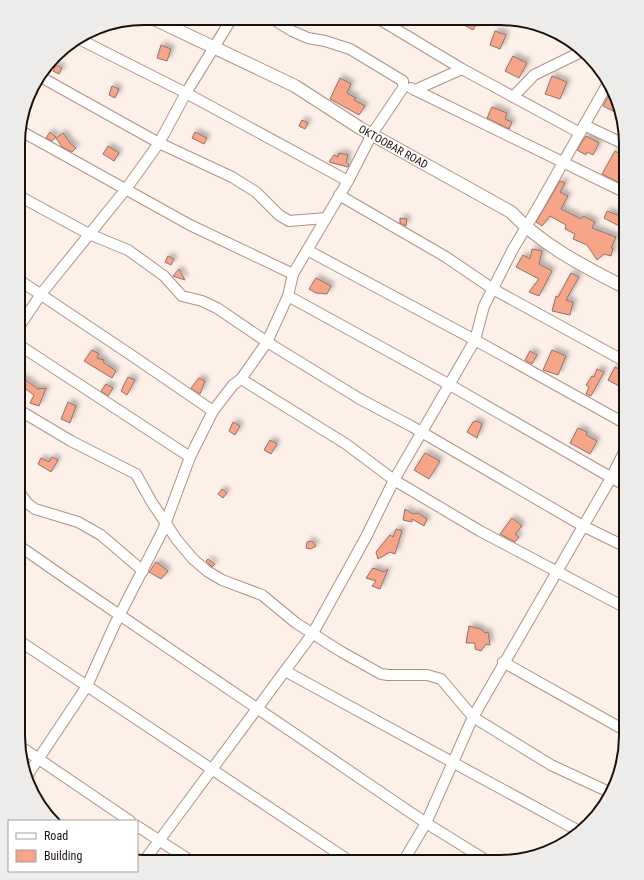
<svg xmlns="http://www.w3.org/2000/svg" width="644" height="880" font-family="'Roboto Condensed',sans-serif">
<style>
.building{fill:#f7a589;stroke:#8f7167;filter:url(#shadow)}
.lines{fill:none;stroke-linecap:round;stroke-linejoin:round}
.minor-casing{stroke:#ae9282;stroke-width:12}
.tertiary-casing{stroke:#ae9282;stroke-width:14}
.minor{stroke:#fff;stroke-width:10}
.tertiary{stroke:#fff;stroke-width:12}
.labels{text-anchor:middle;stroke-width:3;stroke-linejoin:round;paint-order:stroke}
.street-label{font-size:11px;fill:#1b110b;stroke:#fff}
.rim{fill:none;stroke:#1b110b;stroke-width:2}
</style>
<defs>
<filter id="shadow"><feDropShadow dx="3.5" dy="-3.5" stdDeviation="2" flood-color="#0004"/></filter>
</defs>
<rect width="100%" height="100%" fill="#fdf0e9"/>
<g class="building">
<path d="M467,19H479L473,30L464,25Z"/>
<path d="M495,31L506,35L500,49L490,45Z"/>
<path d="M161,45L171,49L167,61L157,58Z"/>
<path d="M513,56L527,63L519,78L505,71Z"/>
<path d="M56,65L62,68L59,74L53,71Z"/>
<path d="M552,76L567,82L560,99L545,94Z"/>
<path d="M340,78L351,84L347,93L356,98L354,100L365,106L359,115L330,99Z"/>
<path d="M112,86L119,89L115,98L109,95Z"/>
<path d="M613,88L616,102L619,114L603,106Z"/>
<path d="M492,107L507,113L505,119L512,122L509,129L487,118Z"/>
<path d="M302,120L308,123L305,129L299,126Z"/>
<path d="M50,132L56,137L52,141L46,138Z"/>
<path d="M195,132L207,138L204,144L192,138Z"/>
<path d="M63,133L70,143L76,148L72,152L62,147L56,138Z"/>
<path d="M586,136L599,143L593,155L587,152L586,155L577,150Z"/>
<path d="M108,146L119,153L114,161L103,154Z"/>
<path d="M615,151L626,158V180L624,185L602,174Z"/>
<path d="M339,153L348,155L346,162L349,164L348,167L329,162L334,155L338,157Z"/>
<path d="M560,181L565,183L560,192L568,196L561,209L581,219L583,216L595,222L592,228L616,237L611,248H613L611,256L604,254L597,260L587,245L573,239L575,234L565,229L566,225L550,216L542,226L536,222Z"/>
<path d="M607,211L623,217L619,226L604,218Z"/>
<path d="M400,218L407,219L406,226L400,223Z"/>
<path d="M532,249L542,251L539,264L552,271L539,296L529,292L539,279L516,267L523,255L530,259Z"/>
<path d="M168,256L174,259L171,265L165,262Z"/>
<path d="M179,269L185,280L173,276Z"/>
<path d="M571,273L579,277L566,300L573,302L570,315L552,311L556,296L558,297Z"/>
<path d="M316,278L331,286L327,294L316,293L309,289Z"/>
<path d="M92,350L99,354L97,358L104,360L103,362L116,371L112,378L84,361Z"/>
<path d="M552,350L566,356L558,375L543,370Z"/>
<path d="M530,351L537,355L532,364L525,360Z"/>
<path d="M615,367L626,373V390L608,380Z"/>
<path d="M597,369L604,372L591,396L586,394L589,387L586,385L592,376L594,377Z"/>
<path d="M19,375L38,389L46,388L39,406L30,403L34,395L23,387Z"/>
<path d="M128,377L135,380L127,395L121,391Z"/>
<path d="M199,378L205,381L200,394L191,388Z"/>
<path d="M106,384L113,388L108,396L101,391Z"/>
<path d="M68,402L76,406L70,423L61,419Z"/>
<path d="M477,421L482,424L477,438L467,432L473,422Z"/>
<path d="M233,422L240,426L235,435L229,431Z"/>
<path d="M578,428L587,432L586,435L597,441L590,454L570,443Z"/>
<path d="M270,440L277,444L271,454L264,450Z"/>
<path d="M425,453L440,461L429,479L414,470Z"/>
<path d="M52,457L58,460L51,472L38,464L41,458L49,462Z"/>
<path d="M222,489L227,493L223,498L218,494Z"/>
<path d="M405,509L413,514L418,513L427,519L424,526L412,519V522L403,520Z"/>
<path d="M512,518L522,526L515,534L519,537L515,542L500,534Z"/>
<path d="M396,529L402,531L395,554L390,552L378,559L376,552L390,535L393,537Z"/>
<path d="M310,541L313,542L316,546L311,549L306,548L307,542Z"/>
<path d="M208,559L215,564L212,567L206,561Z"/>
<path d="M156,562L168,571L161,579L149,572Z"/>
<path d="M373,568L384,572L388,569L380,589L372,586L376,581L366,578Z"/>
<path d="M469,626L481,629L485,633L488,632L490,645L486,644L481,651L475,649V643H466Z"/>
</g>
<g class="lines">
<g class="minor-casing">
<g id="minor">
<path d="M379,19L462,69L580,133"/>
<path d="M79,39L186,93L348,181"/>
<path d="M39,76L159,143L232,177L256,192L279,215L289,221L326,218"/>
<path d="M411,88L415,90L462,69"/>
<path d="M415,90L626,193"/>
<path d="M513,97L534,75L581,52"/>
<path d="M584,125L626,145"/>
<path d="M19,130L190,225L293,274"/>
<path d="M339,195L446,257L493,289L626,362"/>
<path d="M19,196L89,234L128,250L164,276L182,296L202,301L217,308L267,342L360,399L411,426L583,526L626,547"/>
<path d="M307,250L475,340L626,424"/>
<path d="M19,280L134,357L213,411"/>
<path d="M288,296L450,385L626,486"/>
<path d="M19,327L41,294L126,189L159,143L186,93L232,18"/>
<path d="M19,345L190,457L213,411L233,385L241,379L267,342L288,296L293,274L348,181L372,134L403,88V81L350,49L325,41L308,38L292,31L271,18"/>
<path d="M241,379L346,444L394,480L475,340L484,306L513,249L538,207L608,83"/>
<path d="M19,410L71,441L136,474L151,501L177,540L193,559L207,571L222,580L262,595L296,623L340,651L381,674L388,675H427L441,679L473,717L551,765L609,792"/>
<path d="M18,490L27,503L35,509L78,522L101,535L143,571"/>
<path d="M18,545L71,582L426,823L489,862"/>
<path d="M18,640L351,862"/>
<path d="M503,662L626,731"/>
<path d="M285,671L577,830"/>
<path d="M21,747L130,821"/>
<path d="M27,776L87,686L114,626L163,530L190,457"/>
<path d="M137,826L191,861"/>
<path d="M144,861L313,633L366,537L394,480L480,531L626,608"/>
<path d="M403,862L426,823L473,717L611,478L626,448"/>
</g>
</g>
<g class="tertiary-casing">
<g id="tertiary">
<path id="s1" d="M152,18L295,86L360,128L511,212C543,246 585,267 626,288"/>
</g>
</g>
<use href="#minor" class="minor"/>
<use href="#tertiary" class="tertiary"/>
</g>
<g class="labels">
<g class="street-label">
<text dy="4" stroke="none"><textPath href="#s1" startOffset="274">OKTOOBAR ROAD</textPath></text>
</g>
</g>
<path d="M0 0H644V880H0ZM144 25H500A119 119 0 0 1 619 144V736A119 119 0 0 1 500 855H144A119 119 0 0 1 25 736V144A119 119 0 0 1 144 25Z" fill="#edeceb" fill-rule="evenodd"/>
<path class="rim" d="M144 25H500A119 119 0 0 1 619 144V736A119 119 0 0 1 500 855H144A119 119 0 0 1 25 736V144A119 119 0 0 1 144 25Z"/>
<rect x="8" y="820" width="130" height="52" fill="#ffffff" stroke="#a4a09d"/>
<rect x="16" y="833" width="20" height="6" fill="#ffffff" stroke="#a4a09d"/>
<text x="44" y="840" font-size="12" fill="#1b110b">Road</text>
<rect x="16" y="850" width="20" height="12" fill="#f7a589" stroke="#a4a09d"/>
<text x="44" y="860" font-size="12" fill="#1b110b">Building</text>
</svg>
